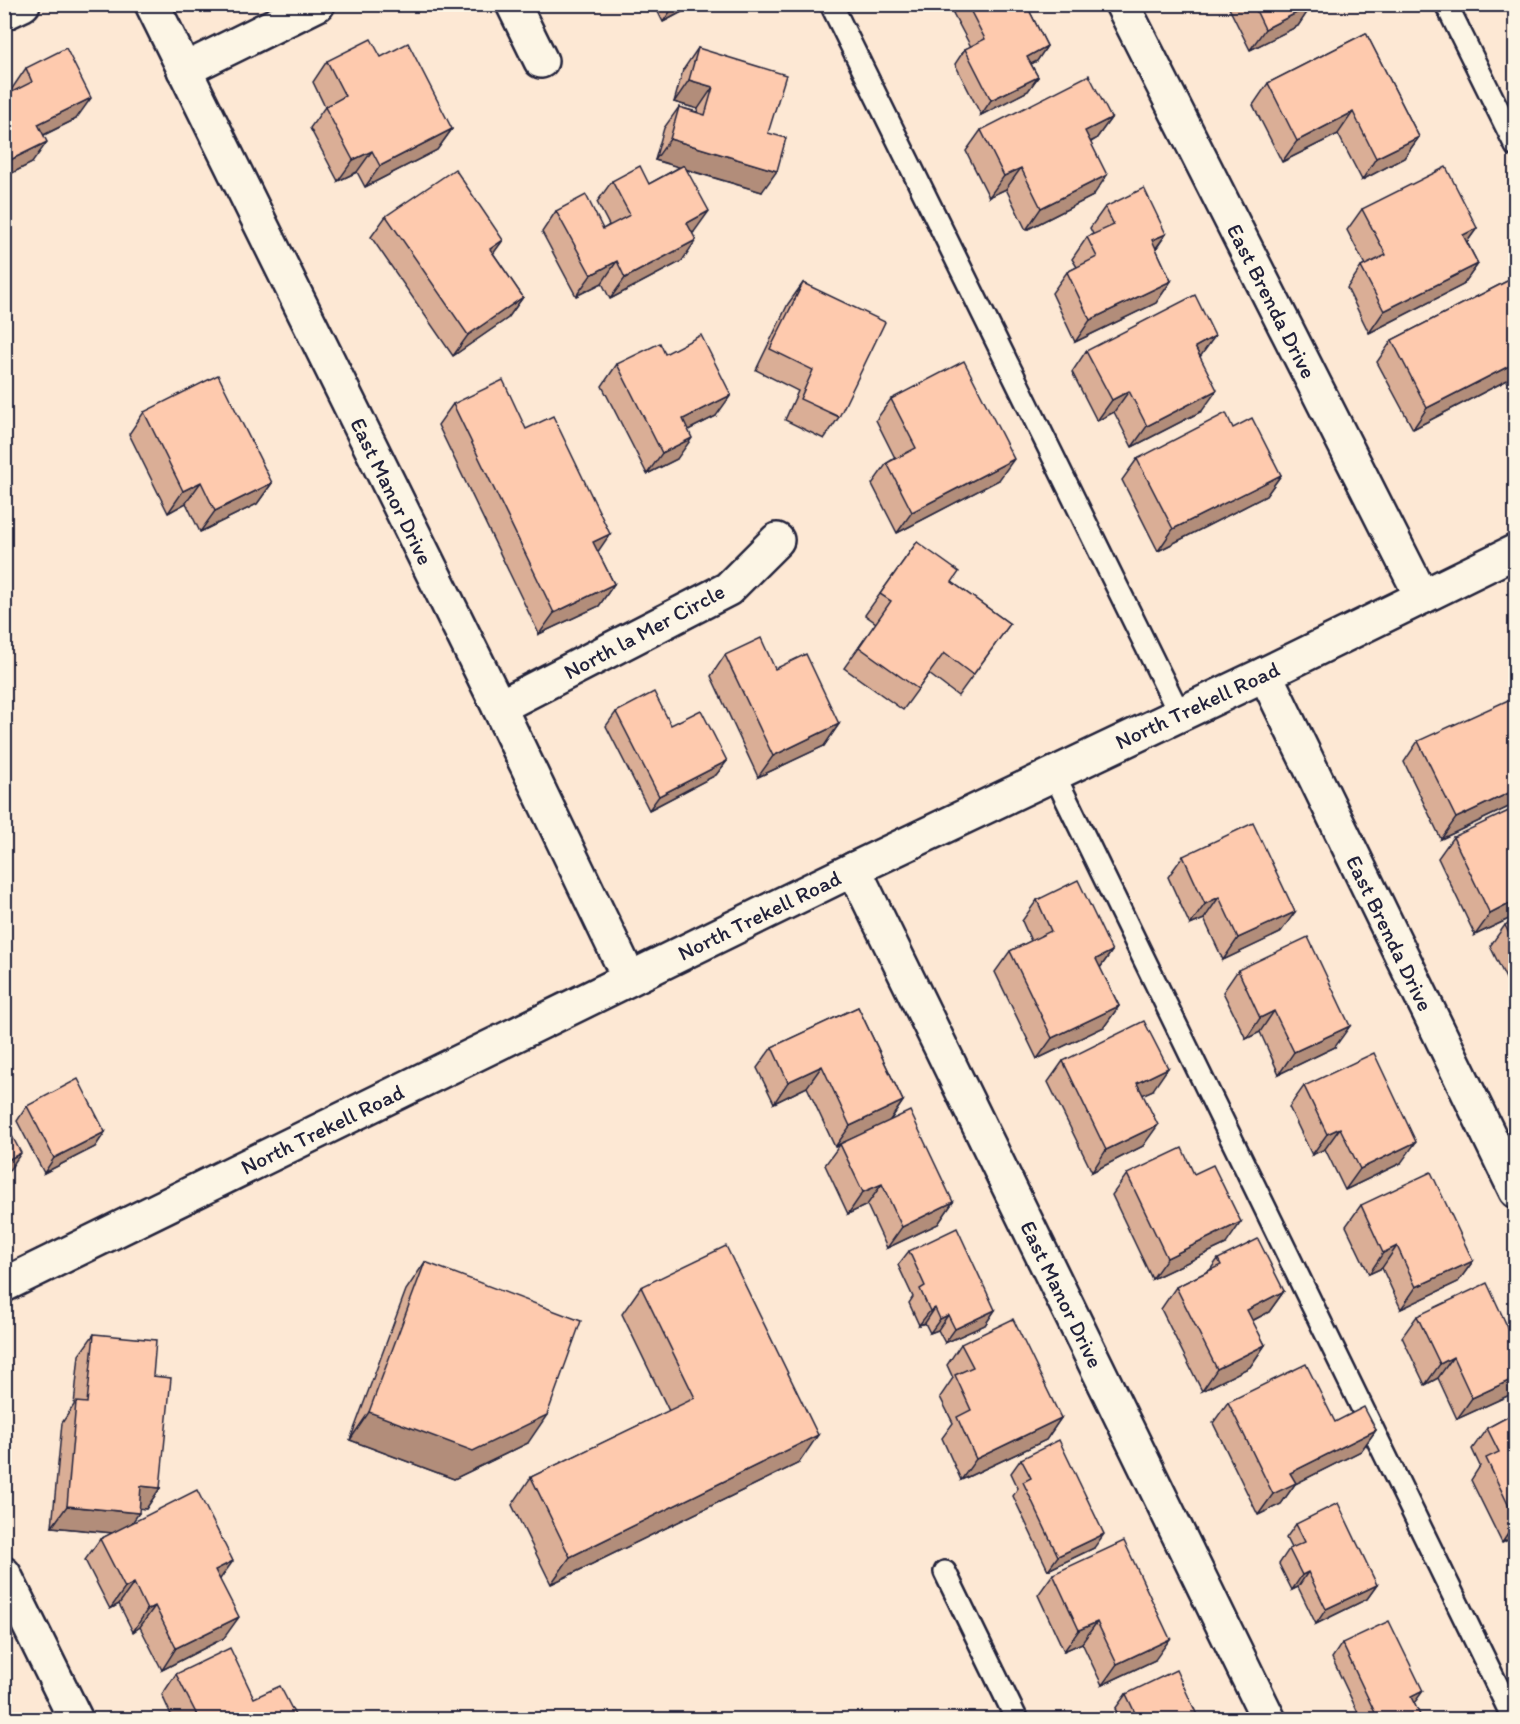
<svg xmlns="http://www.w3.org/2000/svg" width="1520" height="1724" font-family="Itim,sans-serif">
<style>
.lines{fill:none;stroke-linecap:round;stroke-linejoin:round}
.lane-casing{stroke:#22223b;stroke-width:26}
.street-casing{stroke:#22223b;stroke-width:38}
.secondary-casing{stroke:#22223b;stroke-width:38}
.lane{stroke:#fcf5e5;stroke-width:21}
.street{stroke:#fcf5e5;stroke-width:33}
.secondary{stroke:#fcf5e5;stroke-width:33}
.wall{fill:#daae96;stroke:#22223b;stroke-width:1.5}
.shaded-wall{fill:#b28d7a;stroke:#22223b;stroke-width:1.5}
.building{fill:#fecaae;stroke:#22223b;stroke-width:1.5}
.labels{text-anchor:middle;stroke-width:6;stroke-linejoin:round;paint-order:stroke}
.street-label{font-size:22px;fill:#22223b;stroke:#fcf5e5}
</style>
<rect width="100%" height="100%" fill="#fde8d4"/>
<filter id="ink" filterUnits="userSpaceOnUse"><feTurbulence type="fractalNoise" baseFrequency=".0167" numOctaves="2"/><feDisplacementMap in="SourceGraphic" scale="12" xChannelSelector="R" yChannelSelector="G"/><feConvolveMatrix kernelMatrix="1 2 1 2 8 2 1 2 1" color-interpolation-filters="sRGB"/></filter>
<g filter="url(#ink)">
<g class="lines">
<g class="lane-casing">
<g id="lane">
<path d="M831,4L1179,713"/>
<path d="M1446,4L1516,146"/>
<path d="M1054,774L1514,1720"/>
<path d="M945,1572L1017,1720"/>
</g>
</g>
<g class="street-casing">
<g id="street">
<path d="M152,4L499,707L629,978"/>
<path d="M513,4L541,61"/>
<path d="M1122,4L1422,597"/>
<path d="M4,13L23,4"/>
<path d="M184,70L318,4"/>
<path d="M1265,674L1516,1191"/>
<path d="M499,707L728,589L777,540"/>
<path d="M854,869L1269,1720"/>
<path d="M4,1574L76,1720"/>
</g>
</g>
<g class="secondary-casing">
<path id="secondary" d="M4,1285L854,869L1265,674L1516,551"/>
</g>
<use href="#lane" class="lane"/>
<use href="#street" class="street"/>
<use href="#secondary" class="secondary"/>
</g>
<g class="wall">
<path d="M654,4H697L663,22Z"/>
<path d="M959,4H1026L1047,46L1037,61L1031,64L1038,77L1028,91L981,115L955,64L965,49L971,47L953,13Z"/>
<path d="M1227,4H1312L1298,26L1250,50Z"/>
<path d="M1366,33L1419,137L1404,158L1362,180L1338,134L1282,162L1253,105L1268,83Z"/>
<path d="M698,48L768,133L762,192L687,170L694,232L693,233L682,261L610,299L602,283L576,296L542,232L556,211L603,229L609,225L597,202L612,181L649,184L680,167L655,160L664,128L679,107L697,112L698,109L674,102L683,70Z"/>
<path d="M381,57L452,129L437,150L365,187L357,172L338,181L310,128L325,107L313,82L327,61Z"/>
<path d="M26,68L76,119L44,135L32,163L4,177V96L12,92L11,90Z"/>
<path d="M1111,118L1096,139L1091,142L1093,196L1026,230L1006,189L989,197L966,151L981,130Z"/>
<path d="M1105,207L1166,234L1156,249L1171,281L1156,303L1075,342L1052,293L1067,272L1077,267L1072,259L1087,237L1093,234L1090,228Z"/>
<path d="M1362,209L1477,228L1467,242L1478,264L1463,285L1369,333L1347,288L1361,267L1365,265L1347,230Z"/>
<path d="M386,216L503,240L493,253L523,297L508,318L453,356L371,237Z"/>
<path d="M1515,277V376L1413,429L1377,362L1392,340Z"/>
<path d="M803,283L839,417L824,439L785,420L798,391L756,370L788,304Z"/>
<path d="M1086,351L1200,357L1202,411L1132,447L1114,412L1097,421L1072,372Z"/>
<path d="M665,354L716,416L688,430L677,459L647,474L602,386L617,364Z"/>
<path d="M891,399L999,480L897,533L872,484L887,463L895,458L876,420Z"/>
<path d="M453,404L526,429L598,552L614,584L599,606L539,634L438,425Z"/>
<path d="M144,412L272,483L257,504L200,532L186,503L168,513L129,434Z"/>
<path d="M1233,428L1281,475L1266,496L1158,551L1122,480L1137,459Z"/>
<path d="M917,542L952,582L1010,624L958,696L929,674L903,710L844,668L876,623L865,615Z"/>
<path d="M725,655L775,669L839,724L824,746L758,777L711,676Z"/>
<path d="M616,712L671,725L727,761L716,775L649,810L606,726Z"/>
<path d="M1418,741L1515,804L1441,839L1404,762Z"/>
<path d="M1453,837L1515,916L1475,935L1438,858Z"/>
<path d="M1183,856L1280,933L1223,960L1204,919L1190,925L1168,877Z"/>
<path d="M1037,900L1112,951L1100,968L1119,1006L1104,1027L1037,1059L995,972L1010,951L1031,941L1022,921Z"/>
<path d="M1515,920V997L1490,946L1505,925Z"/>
<path d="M1238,970L1335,1047L1279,1074L1260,1032L1246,1039L1223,992Z"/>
<path d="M858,1007L903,1101L890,1121L953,1202L938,1224L887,1248L867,1205L848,1214L825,1165L839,1146L835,1147L807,1087L774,1103L757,1068L772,1047Z"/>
<path d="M1063,1061L1153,1090L1143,1094V1146L1092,1172L1048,1082Z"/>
<path d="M1304,1086L1401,1163L1345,1190L1325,1149L1312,1155L1289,1107Z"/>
<path d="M27,1106L105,1132L95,1147L44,1173L17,1121Z"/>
<path d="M1127,1174L1226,1244L1152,1279L1112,1195Z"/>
<path d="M1361,1205L1473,1261L1458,1282L1401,1309L1382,1268L1369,1274L1346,1226Z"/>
<path d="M909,1251L995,1310L985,1325L945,1343L938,1330L930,1333L925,1323L919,1325L909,1303L913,1297L898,1265Z"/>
<path d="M1218,1259L1284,1291L1269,1312L1252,1321L1265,1345L1250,1367L1202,1391L1161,1309L1176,1287L1210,1270Z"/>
<path d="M425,1262L528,1443L454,1479L350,1440L406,1290Z"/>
<path d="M641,1287L799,1463L551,1584L512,1505L531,1477L669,1411L622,1314Z"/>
<path d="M1417,1316L1514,1393L1457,1419L1438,1378L1425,1385L1402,1337Z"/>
<path d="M94,1334L153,1376L160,1488L146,1509L139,1508L131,1524L220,1580L224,1638L162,1670L140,1627L133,1632L119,1604L110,1609L85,1560L100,1539L113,1533L52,1527L62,1423L74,1405L79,1355Z"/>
<path d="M961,1344L1061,1418L1046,1440L961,1480L942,1438L953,1423L940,1397L953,1378L947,1365Z"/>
<path d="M1228,1402L1335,1422L1376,1430L1361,1451L1295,1484L1281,1504L1258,1515L1213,1423Z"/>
<path d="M1515,1413V1536L1502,1543L1471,1480L1480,1466L1472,1449L1487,1428Z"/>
<path d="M1021,1459L1094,1548L1048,1570L1013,1496L1018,1488L1011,1473Z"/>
<path d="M1296,1524L1377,1585L1367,1599L1316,1624L1298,1587L1292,1590L1279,1564L1289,1549L1291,1548L1286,1538Z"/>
<path d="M1053,1574L1155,1660L1102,1685L1082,1643L1064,1651L1038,1595Z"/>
<path d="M1342,1643L1414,1703L1420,1715L1416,1719H1361L1332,1658Z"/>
<path d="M176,1674L254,1698L297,1719H173L162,1695Z"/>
<path d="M1126,1694L1199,1719H1121L1115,1709Z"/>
</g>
<g class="shaded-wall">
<path d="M675,4H697L663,22Z"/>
<path d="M1312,5L1298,26L1250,50L1265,29Z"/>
<path d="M1047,46L1037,61L1017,71L1027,57Z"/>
<path d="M1038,77L1028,91L981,115L991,100Z"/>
<path d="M689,80L713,87L698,109L674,102Z"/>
<path d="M91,98L76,119L23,145L38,124Z"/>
<path d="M1353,112L1338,134L1282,162L1297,141Z"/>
<path d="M1111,118L1096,139L1070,152L1085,131Z"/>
<path d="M452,129L437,150L365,187L380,166Z"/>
<path d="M1419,137L1404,158L1362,180L1376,158Z"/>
<path d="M670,139L777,171L762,192L655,160Z"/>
<path d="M47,142L32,163L4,177V163Z"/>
<path d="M372,151L357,172L338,181L353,160Z"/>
<path d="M1021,168L1006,189L989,197L1004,176Z"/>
<path d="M1107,175L1093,196L1026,230L1041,208Z"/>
<path d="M709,211L694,232L672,244L687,223Z"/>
<path d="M1477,228L1462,249L1463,235Z"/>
<path d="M1166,234L1151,255L1152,240Z"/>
<path d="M503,240L488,261L490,249Z"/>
<path d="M696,240L682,261L610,299L625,278Z"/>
<path d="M617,261L602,283L576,296L591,275Z"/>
<path d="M1478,264L1463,285L1369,333L1384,311Z"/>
<path d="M1171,281L1156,303L1075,342L1090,320Z"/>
<path d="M523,297L508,318L453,356L468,335Z"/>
<path d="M1215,336L1200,357L1195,347Z"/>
<path d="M1515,363V376L1413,429L1427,408Z"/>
<path d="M1217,390L1202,411L1132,447L1147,426Z"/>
<path d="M1129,391L1114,412L1097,421L1112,400Z"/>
<path d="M731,395L716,416L668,440L683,419Z"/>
<path d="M692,438L677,459L647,474L662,453Z"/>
<path d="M1014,459L999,480L897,533L912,512Z"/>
<path d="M1281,475L1266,496L1158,551L1173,529Z"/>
<path d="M201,482L186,503L168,513L183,491Z"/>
<path d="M272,483L257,504L200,532L215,511Z"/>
<path d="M610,534L595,556L593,542Z"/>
<path d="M614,584L599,606L539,634L554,613Z"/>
<path d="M839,724L824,746L758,777L773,756Z"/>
<path d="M727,761L716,775L649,810L659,796Z"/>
<path d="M1515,790V804L1441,839L1456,818Z"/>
<path d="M1219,897L1204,919L1190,925L1205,904Z"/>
<path d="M1515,901V916L1475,935L1490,914Z"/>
<path d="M1295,912L1280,933L1223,960L1238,938Z"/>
<path d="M1112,951L1097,972L1096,959Z"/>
<path d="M1119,1006L1104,1027L1037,1059L1052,1038Z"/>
<path d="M1274,1011L1260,1032L1246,1039L1260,1018Z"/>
<path d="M1350,1026L1335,1047L1279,1074L1294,1052Z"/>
<path d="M822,1066L807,1087L774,1103L788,1082Z"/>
<path d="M1168,1068L1153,1090L1123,1104L1137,1083Z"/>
<path d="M903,1101L888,1123L840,1144L835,1147L850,1126Z"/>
<path d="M1158,1125L1143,1146L1092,1172L1106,1150Z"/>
<path d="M1340,1128L1325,1149L1312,1155L1327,1134Z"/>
<path d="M105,1132L95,1147L44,1173L54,1158Z"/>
<path d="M1416,1142L1401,1163L1345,1190L1360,1169Z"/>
<path d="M21,1153L6,1175H4V1162Z"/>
<path d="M882,1184L867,1205L848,1214L863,1192Z"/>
<path d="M953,1202L938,1224L887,1248L902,1227Z"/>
<path d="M1241,1222L1226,1244L1152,1279L1167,1258Z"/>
<path d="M1397,1246L1382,1268L1369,1274L1383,1253Z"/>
<path d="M1473,1261L1458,1282L1401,1309L1416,1287Z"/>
<path d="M1284,1291L1269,1312L1232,1331L1247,1310Z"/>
<path d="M935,1308L925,1323L919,1325L930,1311Z"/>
<path d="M995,1310L985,1325L945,1343L955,1329Z"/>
<path d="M948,1315L938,1330L930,1333L940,1319Z"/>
<path d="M1265,1345L1250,1367L1202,1391L1217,1369Z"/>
<path d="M1453,1357L1438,1378L1425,1385L1440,1364Z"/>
<path d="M1515,1378V1391L1514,1393L1457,1419L1472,1398Z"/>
<path d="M369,1412L547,1415L528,1443L454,1479L350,1440Z"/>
<path d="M1061,1418L1046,1440L961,1480L976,1459Z"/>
<path d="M1376,1430L1361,1451L1295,1484L1281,1504L1258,1515L1273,1494L1290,1473Z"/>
<path d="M818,1435L799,1463L551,1584L570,1557Z"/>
<path d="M141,1486L160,1488L146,1509L127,1507Z"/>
<path d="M67,1506L139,1513L124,1534L52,1527Z"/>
<path d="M1515,1523V1536L1502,1543Z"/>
<path d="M1104,1534L1094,1548L1048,1570L1058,1556Z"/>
<path d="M233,1561L218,1582L215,1570Z"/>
<path d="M1308,1572L1298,1587L1292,1590L1302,1575Z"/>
<path d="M134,1583L119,1604L110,1609L125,1588Z"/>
<path d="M1377,1585L1367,1599L1316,1624L1326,1609Z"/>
<path d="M155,1606L140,1627L133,1632L147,1610Z"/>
<path d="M239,1617L224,1638L162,1670L176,1648Z"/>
<path d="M1097,1622L1082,1643L1064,1651L1079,1630Z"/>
<path d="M1170,1639L1155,1660L1102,1685L1117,1664Z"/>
<path d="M1423,1691L1412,1706L1411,1697Z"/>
</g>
<g class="building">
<path d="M967,4H1026L1047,46L1027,57L1038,77L991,100L965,49L985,39Z"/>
<path d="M1253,4H1312V5L1265,29Z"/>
<path d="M1366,33L1419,137L1376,158L1353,112L1297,141L1268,83Z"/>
<path d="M371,39L381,57L408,43L452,129L380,166L372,151L353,160L325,107L345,96L327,61Z"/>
<path d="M66,48L91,98L38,124L47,142L4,163V96L32,82L26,68Z"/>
<path d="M698,48L786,75L768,133L786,138L777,171L670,139L679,107L705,115L713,87L689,80Z"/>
<path d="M1089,75L1111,118L1085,131L1107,175L1041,208L1021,168L1004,176L981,130Z"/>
<path d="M684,165L709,211L687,223L696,240L625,278L617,261L591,275L556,211L586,195L603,229L630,215L612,181L640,166L649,184Z"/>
<path d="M1446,167L1477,228L1463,235L1478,264L1384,311L1361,267L1386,255L1362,209Z"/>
<path d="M455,169L503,240L490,249L523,297L468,335L386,216Z"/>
<path d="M1144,188L1166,234L1152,240L1171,281L1090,320L1067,272L1097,257L1087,237L1114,225L1105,207Z"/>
<path d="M1515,277V363L1427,408L1392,340Z"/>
<path d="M803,283L885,322L839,417L800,399L813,370L770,349Z"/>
<path d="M1195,295L1215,336L1195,347L1217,390L1147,426L1129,391L1112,400L1086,351Z"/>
<path d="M701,335L731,395L683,419L692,438L662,453L617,364L660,343L665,354Z"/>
<path d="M964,361L1014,459L912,512L887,463L916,448L891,399Z"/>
<path d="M218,375L272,483L215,511L201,482L183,491L144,412Z"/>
<path d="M503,380L526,429L553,416L610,534L593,542L614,584L554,613L453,404Z"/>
<path d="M1226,413L1233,428L1252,418L1281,475L1173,529L1137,459Z"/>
<path d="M917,542L959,572L952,582L1010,624L973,675L944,653L918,689L859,647L891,601L880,594Z"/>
<path d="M761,638L775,669L806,654L839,724L773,756L725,655Z"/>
<path d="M654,692L671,725L701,710L727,761L659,796L616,712Z"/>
<path d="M1515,697V790L1456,818L1418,741Z"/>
<path d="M1515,808V901L1490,914L1453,837Z"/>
<path d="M1253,823L1295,912L1238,938L1219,897L1205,904L1183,856Z"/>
<path d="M1078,880L1112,951L1096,959L1119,1006L1052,1038L1010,951L1051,931L1037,900Z"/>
<path d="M1515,920V946L1505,925Z"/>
<path d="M1308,937L1350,1026L1294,1052L1274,1011L1260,1018L1238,970Z"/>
<path d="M858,1007L903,1101L850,1126L822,1066L788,1082L772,1047Z"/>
<path d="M1144,1021L1168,1068L1137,1083L1158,1125L1106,1150L1063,1061Z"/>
<path d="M1374,1053L1416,1142L1360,1169L1340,1128L1327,1134L1304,1086Z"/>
<path d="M78,1079L105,1132L54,1158L27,1106Z"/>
<path d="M910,1111L953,1202L902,1227L882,1184L863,1192L840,1144Z"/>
<path d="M4,1121L21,1153L4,1162Z"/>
<path d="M1182,1148L1194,1174L1213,1165L1241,1222L1167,1258L1127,1174Z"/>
<path d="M1431,1172L1473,1261L1416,1287L1397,1246L1383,1253L1361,1205Z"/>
<path d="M957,1228L995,1310L955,1329L948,1315L940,1319L935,1308L930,1311L920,1289L925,1286L909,1251Z"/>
<path d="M1258,1239L1284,1291L1247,1310L1265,1345L1217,1369L1176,1287L1221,1265L1218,1259Z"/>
<path d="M726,1246L818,1435L570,1557L531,1477L695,1398L641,1287Z"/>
<path d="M425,1262L581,1321L547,1415L473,1451L369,1412Z"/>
<path d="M1487,1283L1515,1343V1378L1472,1398L1453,1357L1440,1364L1417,1316Z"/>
<path d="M1013,1319L1061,1418L976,1459L957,1417L971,1410L955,1375L973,1367L961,1344Z"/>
<path d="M94,1334L156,1340L153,1376L171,1378L160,1488L141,1486L139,1513L67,1506L76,1402L87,1403Z"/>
<path d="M1306,1364L1335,1422L1364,1407L1376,1430L1290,1473L1296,1483L1273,1494L1228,1402Z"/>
<path d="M1515,1413V1519L1486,1458L1499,1452L1487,1428Z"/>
<path d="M1059,1440L1104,1534L1058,1556L1023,1482L1031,1478L1021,1459Z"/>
<path d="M197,1490L233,1561L215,1570L239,1617L176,1648L155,1606L147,1610L134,1583L125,1588L100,1539Z"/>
<path d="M1338,1503L1377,1585L1326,1609L1308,1572L1302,1575L1289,1549L1305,1542L1296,1524Z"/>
<path d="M1124,1541L1170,1639L1117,1664L1097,1622L1079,1630L1053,1574Z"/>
<path d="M1389,1621L1423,1691L1411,1697L1420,1715L1410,1719H1378L1342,1643Z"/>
<path d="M230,1648L254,1698L280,1686L297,1719H199L176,1674Z"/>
<path d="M1176,1670L1199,1719H1138L1126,1694Z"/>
</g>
</g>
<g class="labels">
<g class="street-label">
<text transform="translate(1272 301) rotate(63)" y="8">East Brenda Drive</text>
<text transform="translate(392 491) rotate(64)" y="8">East Manor Drive</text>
<text transform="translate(644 631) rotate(-28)" y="8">North la Mer Circle</text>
<text transform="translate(1197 705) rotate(-25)" y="8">North Trekell Road</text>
<text transform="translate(759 915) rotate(-26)" y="8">North Trekell Road</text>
<text transform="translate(1390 933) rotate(64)" y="8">East Brenda Drive</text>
<text transform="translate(322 1129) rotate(-26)" y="8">North Trekell Road</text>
<text transform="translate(1062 1294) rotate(64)" y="8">East Manor Drive</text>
</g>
</g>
<rect width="1520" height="1724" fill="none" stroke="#fcf5e5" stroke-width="24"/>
<rect x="12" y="12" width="1496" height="1700" fill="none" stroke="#22223b" stroke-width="2" filter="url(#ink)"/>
</svg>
